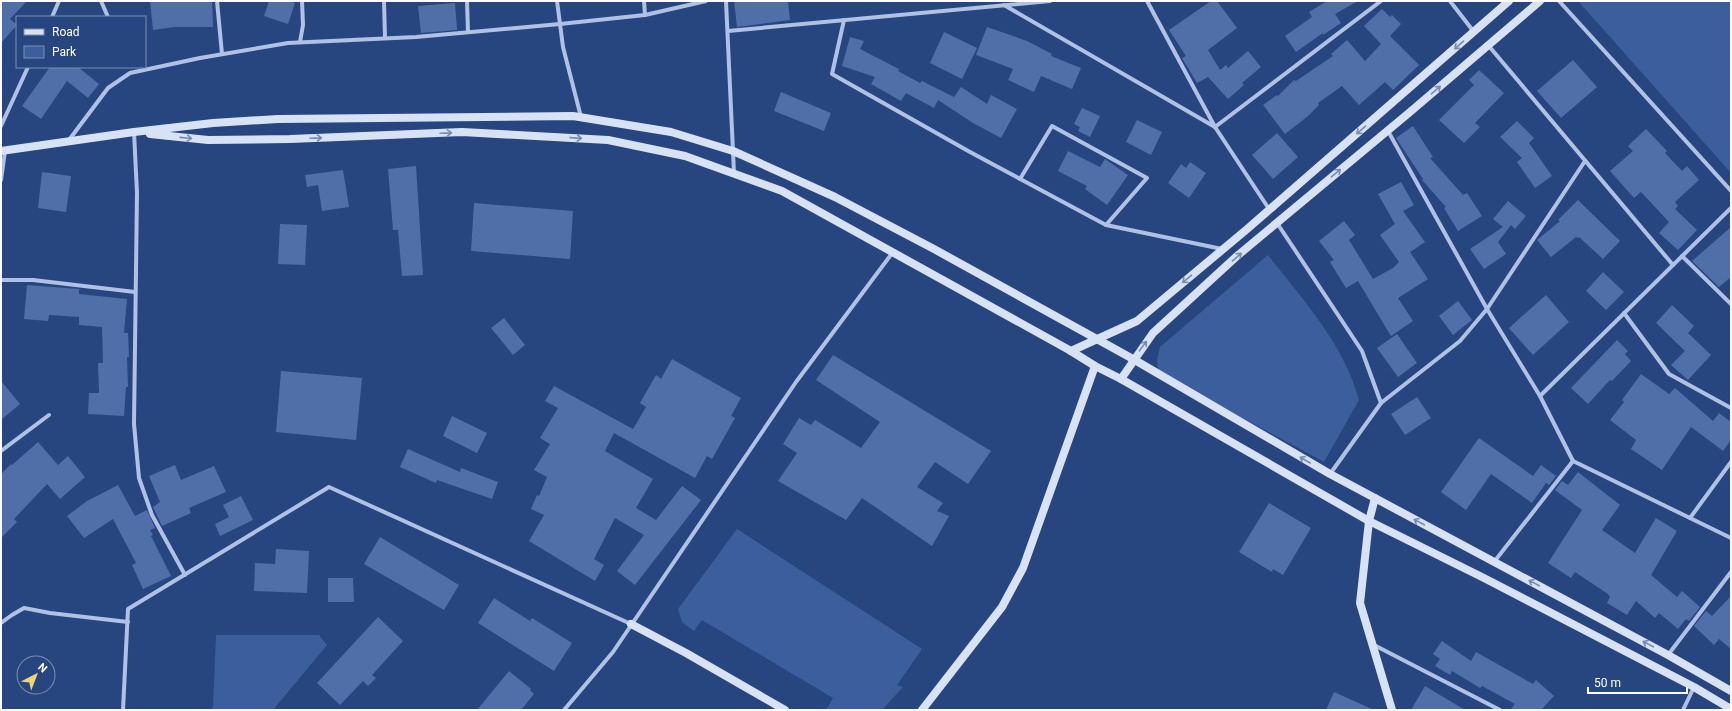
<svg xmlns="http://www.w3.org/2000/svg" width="1732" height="711" font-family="Roboto,sans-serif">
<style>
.green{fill:#3c5e9d}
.building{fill:#506fa8}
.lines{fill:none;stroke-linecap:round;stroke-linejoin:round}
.street{stroke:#afc2e5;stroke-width:4}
.secondary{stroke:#d8e2f5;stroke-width:8}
.oneway{stroke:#778cb4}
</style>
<rect width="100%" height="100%" fill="#27457f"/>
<g class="green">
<path d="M1578,1H1731V173Z"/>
<path d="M1268,255C1303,300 1344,344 1359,400L1324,462L1167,377L1158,369L1157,360L1160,347Z"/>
<path d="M737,529L922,649L897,685L903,687L882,710H826L833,698L702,620L694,631L682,622L678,609Z"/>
<path d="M216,635H319L327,645L273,710H211L213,707Z"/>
</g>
<g class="building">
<path d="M1,1H27L10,19L17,25L1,43Z"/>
<path d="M150,1H212L213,27H175L153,30Z"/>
<path d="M269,1H289L295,3L288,24L264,16Z"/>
<path d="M734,1H788L790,20L737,27Z"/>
<path d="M1211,1H1217L1237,28L1208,50L1220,70L1226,65L1228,68L1248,51L1261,67L1242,83L1244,85L1228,99L1208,77L1197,83L1182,58L1186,56L1169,30Z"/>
<path d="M1327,1H1358L1335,14L1341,23L1323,35V33L1296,52L1285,36L1312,17L1309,12Z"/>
<path d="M455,3L457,30L421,33L418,6Z"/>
<path d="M1382,9L1390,17L1392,15L1401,24L1390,36L1419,65L1393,90L1385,82L1359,105L1342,86L1318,103L1319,105L1308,116L1285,134L1263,105L1277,95L1278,96L1294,80L1296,81L1333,56L1331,54L1347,40L1365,61L1381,44L1364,26Z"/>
<path d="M987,27L1027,41L1052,54L1051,56L1081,68L1072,89L1041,76L1034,92L1008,80L1013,69L976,55Z"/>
<path d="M944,32L977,48L962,79L930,63Z"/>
<path d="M850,37L864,41L860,49L899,69L898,71L920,83L922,81L954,97L961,87L987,104L991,95L1017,109L1001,138L973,123L938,100L934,108L906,93L901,101L871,84L875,77L842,66Z"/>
<path d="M1573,60L1597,87L1561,118L1537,91Z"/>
<path d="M50,67H78L99,84L88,98L67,81L41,119L22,106Z"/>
<path d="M1479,70L1504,93L1475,123L1480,127L1464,143L1439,120L1474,85L1469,80Z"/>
<path d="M781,92L831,113L824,131L774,111Z"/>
<path d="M1082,108L1100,116L1090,137L1078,131L1080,127L1074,124Z"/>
<path d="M1137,120L1162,132L1151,155L1126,142Z"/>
<path d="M1517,121L1534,138L1529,143L1552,176L1535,188L1517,162L1522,158L1500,137Z"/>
<path d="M1413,126L1433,157L1430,158L1463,195L1467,193L1482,216L1458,231L1444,208L1446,207L1422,180L1423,179L1396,138Z"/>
<path d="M1646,129L1667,151L1665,153L1682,171L1687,166L1699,180L1675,202L1678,206L1675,209L1697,230L1678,250L1659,233L1669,222L1641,192L1634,198L1610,171L1633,151L1628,146Z"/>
<path d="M1277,133L1298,157L1273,179L1252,155Z"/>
<path d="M1068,151L1100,167L1105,159L1128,175L1107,205L1085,189L1087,186L1058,171Z"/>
<path d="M1190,162L1206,173L1189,198L1168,183L1181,164L1186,168Z"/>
<path d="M416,166L423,275L402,276L398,230H393L388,169Z"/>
<path d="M343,170L349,207L322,211L318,185L307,187L305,175Z"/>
<path d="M42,172L71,176L66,212L38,208Z"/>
<path d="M1401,182L1414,205L1403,211L1425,242L1410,252L1428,279L1398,298L1413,321L1391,336L1358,281L1346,288L1330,262L1334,260L1319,241L1344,221L1355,235L1349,240L1373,279L1393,268L1399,262L1380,235L1395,224L1378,194Z"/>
<path d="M1578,200L1620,241L1603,259L1579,237L1578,238L1576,237L1551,257L1537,240L1560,221L1558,220Z"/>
<path d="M1508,201L1526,216L1515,229L1511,225L1498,242L1506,254L1484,269L1470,249L1503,227L1493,219Z"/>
<path d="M474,203L573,211L570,259L471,251Z"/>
<path d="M280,224L307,225L305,265L278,264Z"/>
<path d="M1731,227V277L1719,287L1692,261Z"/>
<path d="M1603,272L1624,292L1606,310L1586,291Z"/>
<path d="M27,285L79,289V294L127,299L124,333H128L129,357H127L128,387H126L124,416L88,414L89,393H99L98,363H103L102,327L79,325V317L49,315L48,321L24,319Z"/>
<path d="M1546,295L1569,322L1533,355L1509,328Z"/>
<path d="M1458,301L1472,320L1453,335L1439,316Z"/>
<path d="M1672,305L1694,326L1688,333L1711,355L1688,380L1671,365L1685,351L1656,323Z"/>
<path d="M504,318L525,345L513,355L491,328Z"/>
<path d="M1397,334L1417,363L1398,377L1377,348Z"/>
<path d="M1617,340L1628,351L1625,354L1631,361L1612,381L1610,380L1588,404L1571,388Z"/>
<path d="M833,355L991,451L968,484L935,462L917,487L943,503L937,511L949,516L932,546L862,498L846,520L778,481L797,453L783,444L799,418L811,425L815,420L861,448L880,422L816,380Z"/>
<path d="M672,359L741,398L731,416L735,418L712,459L707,456L695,478L614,433L605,451L653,479L636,508L656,520L682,486L701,500L635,585L617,571L644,535L615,518L594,559L604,565L595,581L529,541L544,515L531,509L537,495L539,496L547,477L534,470L550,444L540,438L558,408L545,401L554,386L633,429L646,407L640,403L656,375L661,379Z"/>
<path d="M281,371L362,378L356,440L276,432Z"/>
<path d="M1641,374L1669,394L1675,388L1713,421L1719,413L1731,422V440L1723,451L1691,427L1662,470L1631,449L1636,440L1610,420L1624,402L1622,400Z"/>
<path d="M1,381L20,404L1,420Z"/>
<path d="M1417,397L1431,418L1405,435L1391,414Z"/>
<path d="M452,416L487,433L477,453L443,436Z"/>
<path d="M1479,438L1533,476L1541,465L1556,476L1549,485L1546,483L1532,503L1491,474L1466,510L1441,492Z"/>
<path d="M38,442L58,465L68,456L85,477L60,499L47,484L14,519L17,522L1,538V474L11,464L12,465Z"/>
<path d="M408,449L460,472L461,468L498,482L492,499L437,480L436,483L400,467Z"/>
<path d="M175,465L181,480L214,466L226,492L189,508L191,513L162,526L153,507L160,502L149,476Z"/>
<path d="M1578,472L1620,505L1602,530L1635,553L1656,518L1677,531L1651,575L1677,597L1682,591L1700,607L1689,621L1686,619L1678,629L1659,613L1655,618L1636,601L1627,615L1607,603L1610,597L1608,594L1575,572L1571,578L1548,563L1582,510L1555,490L1562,481L1568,485Z"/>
<path d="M118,485L135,516L147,510L155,528L150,530L153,535L151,536L171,576L143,589L132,565L136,563L113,519L84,538L67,516L87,501Z"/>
<path d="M241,496L253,520L220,536L215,524L229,517L223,505Z"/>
<path d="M1269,503L1311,528L1283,575L1273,569L1272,572L1239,552Z"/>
<path d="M380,537L459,585L444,610L364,564Z"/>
<path d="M276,549L309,551L307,593L254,591L255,563L275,564Z"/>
<path d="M328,578H353L354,602H328Z"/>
<path d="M1731,596V649L1719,639L1714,645L1694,626L1706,611L1712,616Z"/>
<path d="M494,598L530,621L532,618L572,643L554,671L478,623Z"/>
<path d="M378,617L403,641L372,675L376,678L368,686L363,681L340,705L317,683Z"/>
<path d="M1442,641L1471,661L1476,652L1533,684L1536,680L1554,696L1541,710H1510L1515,704L1482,686L1480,688L1452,671L1450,675L1435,666L1440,659L1433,654Z"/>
<path d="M509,671L531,689L530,690L534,694L521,710H477Z"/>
<path d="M1425,686L1465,710H1411Z"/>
<path d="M1334,692L1374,710H1326Z"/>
</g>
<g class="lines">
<g class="street">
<path d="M101,1L108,17"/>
<path d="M217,1L222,54"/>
<path d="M384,1L385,38"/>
<path d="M467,1L468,32"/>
<path d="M557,1L563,47L581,117"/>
<path d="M644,1L645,15"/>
<path d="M726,1L734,173"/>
<path d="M1147,1L1215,127L1269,209"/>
<path d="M1450,1L1474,32"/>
<path d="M1559,1L1731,191"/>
<path d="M1004,5L1215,127"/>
<path d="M52,17L59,1"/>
<path d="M844,20L832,74L970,152L1106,225L1222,249"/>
<path d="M728,31L1050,1"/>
<path d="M300,42L303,25L302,1"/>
<path d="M1488,45L1673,265"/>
<path d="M1,126L28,67"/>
<path d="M1215,127L1381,1"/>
<path d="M1388,131L1487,309L1540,396L1573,461L1731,538"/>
<path d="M134,132L137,193L134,424L139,478L152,515L185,575"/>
<path d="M69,140L108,88L130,73L200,58L288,43L416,37L560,24L645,15L706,1"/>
<path d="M1020,179L1052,126L1147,178L1106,225"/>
<path d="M1,180L5,151"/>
<path d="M1277,223L1362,351L1381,403"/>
<path d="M1682,256L1731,304"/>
<path d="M1,280H33L135,292"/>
<path d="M1624,313L1669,374L1731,408"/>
<path d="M1540,396L1731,208"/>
<path d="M1,451L49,415"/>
<path d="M1330,474L1381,403L1460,341L1487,309L1585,161"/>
<path d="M1690,518L1731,462"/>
<path d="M1494,562L1573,461"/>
<path d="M1,623L12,615L24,608L50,613L128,622"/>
<path d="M1372,644L1500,710"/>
<path d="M1668,655L1731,572"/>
<path d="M123,710L128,609L329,487L631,624"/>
<path d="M564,710L613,652L796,382L893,252"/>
<path d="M1683,710L1694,687"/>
</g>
<g class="secondary">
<path d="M150,134L208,140L290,139L462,132L608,140L685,156L782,191L1071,351L1095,366L1121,379L1369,521L1482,577L1694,687L1731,709"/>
<path d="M1,151L134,132L213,123L278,119L573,116L671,132L733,151L835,197L934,249L1133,359L1330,474L1668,655L1731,691"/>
<path d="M1071,351L1137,321L1246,230L1509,1"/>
<path d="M1121,379L1153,333L1237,256L1410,112L1540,1"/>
<path d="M1375,498L1369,521L1360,603L1392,710"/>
<path d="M631,624L686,653L785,710"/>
<path d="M922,710L1002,607L1023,568L1095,366"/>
</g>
</g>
<defs><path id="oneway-shaft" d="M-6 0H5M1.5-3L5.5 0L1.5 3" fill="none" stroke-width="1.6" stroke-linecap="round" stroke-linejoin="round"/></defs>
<g class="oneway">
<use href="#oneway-shaft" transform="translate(1459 45) rotate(139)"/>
<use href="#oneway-shaft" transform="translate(1436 90) rotate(-41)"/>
<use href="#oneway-shaft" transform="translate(1361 130) rotate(139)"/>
<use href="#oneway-shaft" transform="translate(446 133) rotate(-2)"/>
<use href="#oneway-shaft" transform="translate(186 138) rotate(6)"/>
<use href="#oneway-shaft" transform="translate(316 138) rotate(-2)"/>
<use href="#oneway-shaft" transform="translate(576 138) rotate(4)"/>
<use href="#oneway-shaft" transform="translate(1336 173) rotate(-40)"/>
<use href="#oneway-shaft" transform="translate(1237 257) rotate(-41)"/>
<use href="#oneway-shaft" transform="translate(1187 279) rotate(140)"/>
<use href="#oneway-shaft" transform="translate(1143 346) rotate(-53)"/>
<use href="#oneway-shaft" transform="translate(1305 460) rotate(-150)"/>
<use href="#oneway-shaft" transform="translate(1419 522) rotate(-152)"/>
<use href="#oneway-shaft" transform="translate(1534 583) rotate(-152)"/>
<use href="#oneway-shaft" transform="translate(1648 644) rotate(-152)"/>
</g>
<rect width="1732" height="711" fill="none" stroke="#ffffff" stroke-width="4"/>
<rect x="16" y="16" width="130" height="52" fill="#27457f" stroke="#7d8fb2"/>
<rect x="24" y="29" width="20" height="6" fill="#d8e2f5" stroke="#7d8fb2"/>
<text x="52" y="36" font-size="12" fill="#ffffff">Road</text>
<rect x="24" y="46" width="20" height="12" fill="#3c5e9d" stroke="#7d8fb2"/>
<text x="52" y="56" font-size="12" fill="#ffffff">Park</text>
<g transform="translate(36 675) rotate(42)"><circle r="19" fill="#27457f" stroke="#7d8fb2"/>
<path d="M0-3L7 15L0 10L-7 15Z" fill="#edd675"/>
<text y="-6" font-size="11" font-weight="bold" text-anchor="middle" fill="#ffffff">N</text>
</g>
<path d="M1588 687v6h99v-6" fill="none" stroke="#ffffff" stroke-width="2"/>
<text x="1594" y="687" font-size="12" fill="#ffffff" stroke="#27457f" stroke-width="3" paint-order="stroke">50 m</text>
</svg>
